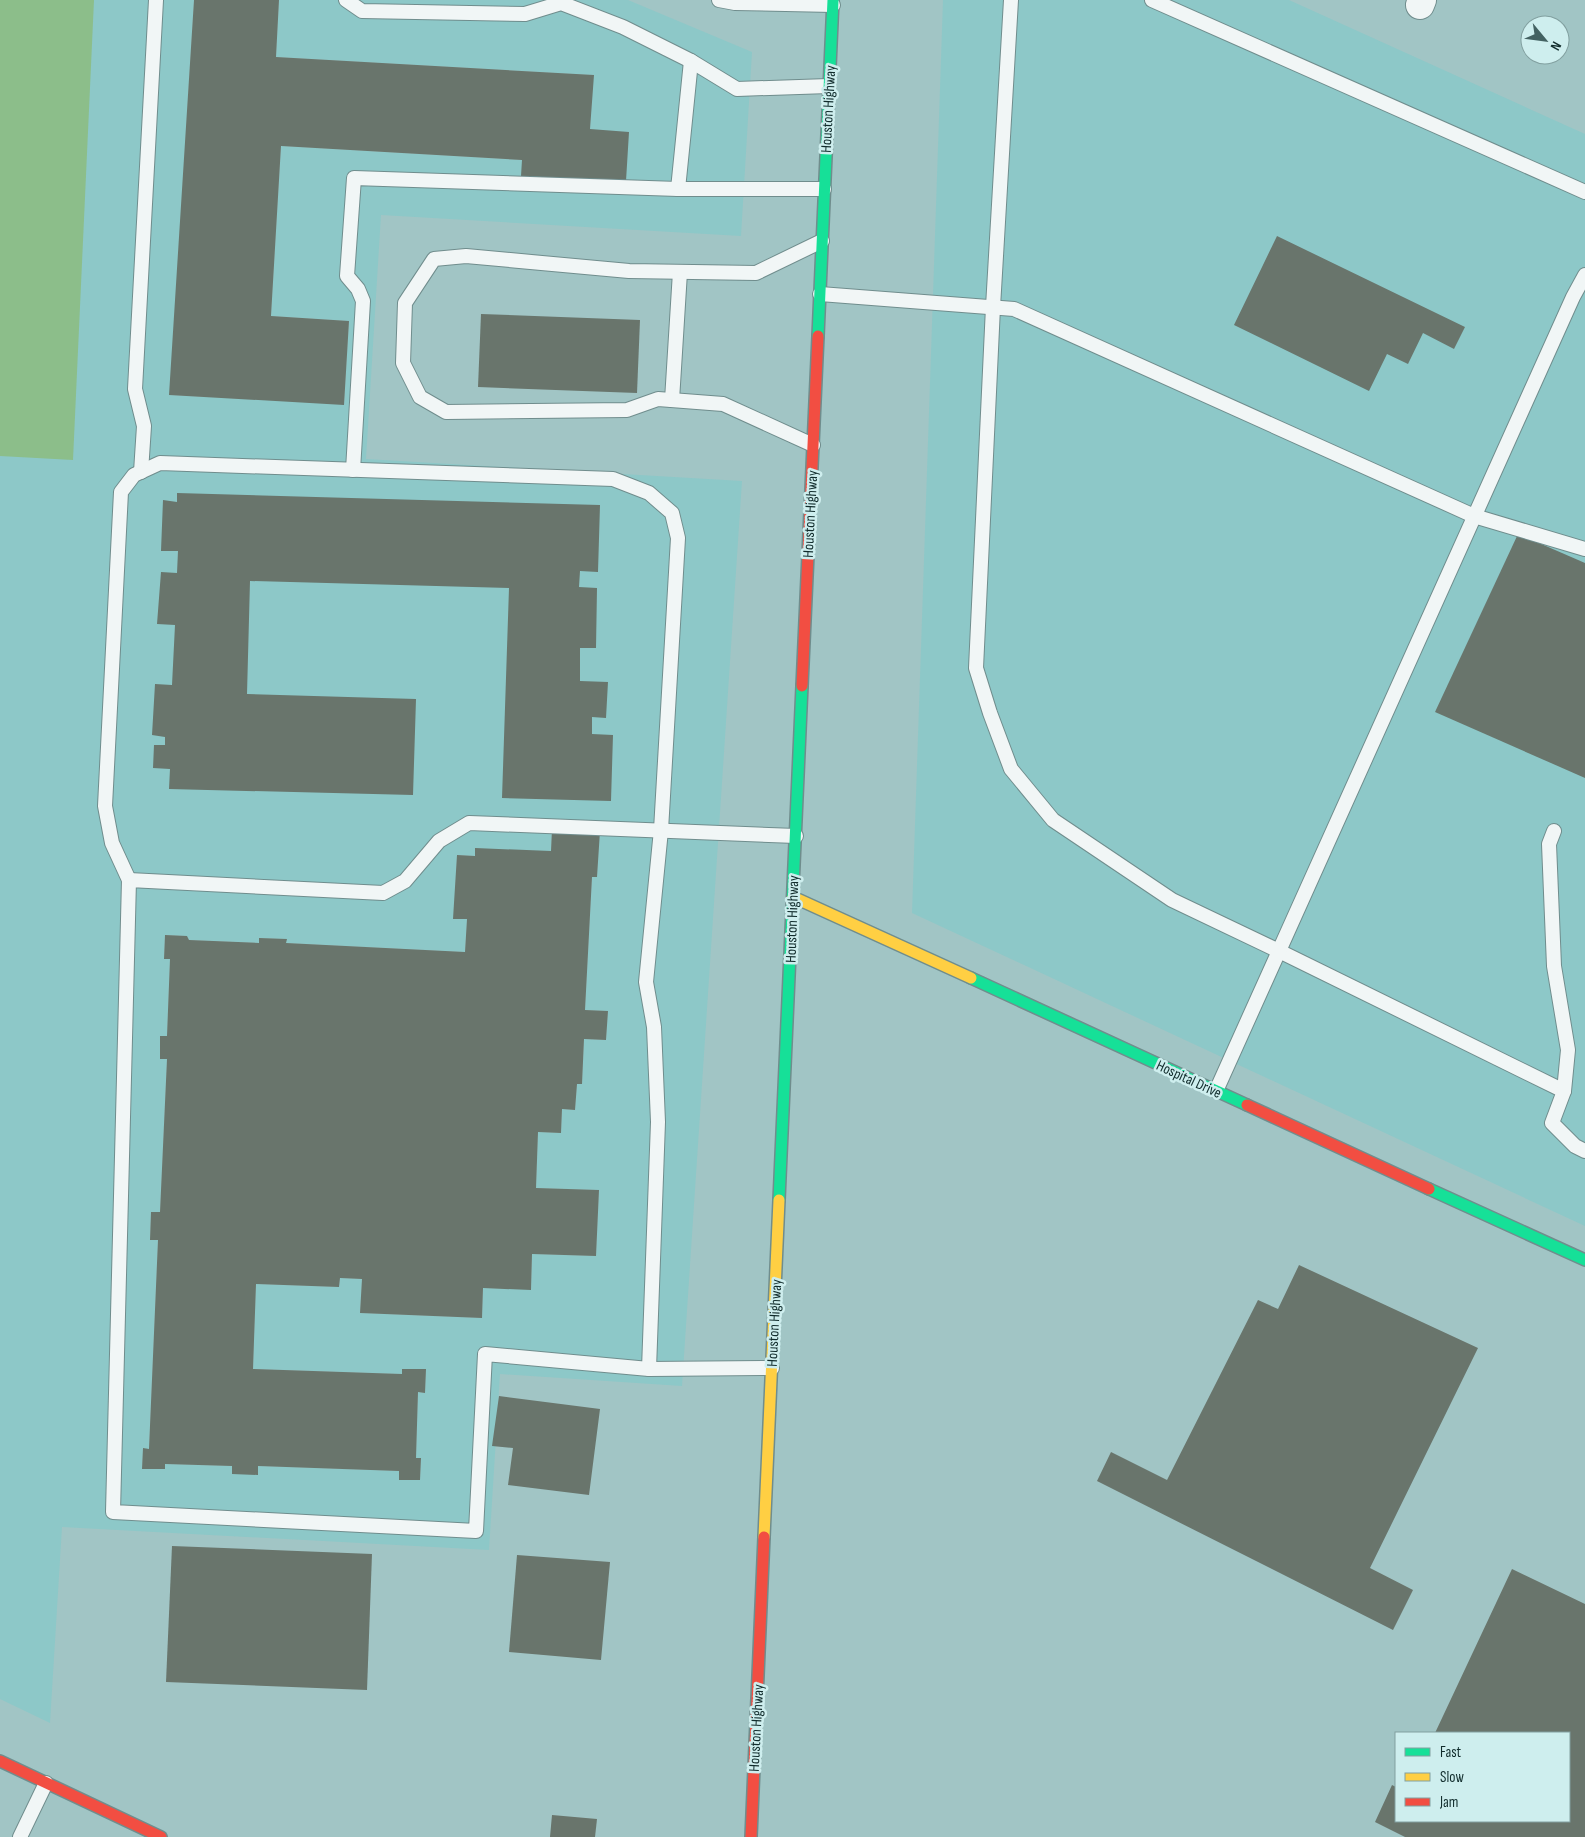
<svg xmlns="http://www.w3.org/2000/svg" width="1585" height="1837" font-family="'Sofia Sans Condensed',sans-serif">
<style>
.built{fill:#8dc8c8;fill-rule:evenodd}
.green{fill:#8cbe8a}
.building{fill:#69756c}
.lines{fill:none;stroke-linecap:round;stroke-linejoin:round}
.lane-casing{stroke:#708d8d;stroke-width:16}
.street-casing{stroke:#708d8d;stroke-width:30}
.fast-casing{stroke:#708d8d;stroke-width:14}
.slow-casing{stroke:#708d8d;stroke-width:14}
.jam-casing{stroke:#708d8d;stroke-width:14}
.lane{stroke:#f1f6f6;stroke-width:14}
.street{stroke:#f1f6f6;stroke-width:28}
.fast{stroke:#16e098;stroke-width:11}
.slow{stroke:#ffcf43;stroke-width:11}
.jam{stroke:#f24e42;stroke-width:11}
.labels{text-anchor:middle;stroke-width:5;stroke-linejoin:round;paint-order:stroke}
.street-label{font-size:15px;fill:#112c2c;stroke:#ceeeee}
</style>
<rect width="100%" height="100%" fill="#a1c5c5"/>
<g class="built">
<path d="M0,0H194L170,395L344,404L349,321L271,316L281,146L522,160L590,129L593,75L276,57L279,0H628L752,52L741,236L381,215L366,459L742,481L682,1386L500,1374L489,1550L62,1527L50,1723L0,1699ZM552,829L599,831L597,877H592L585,1010L608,1011L606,1040L584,1039L582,1084H577L575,1110L562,1109L561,1133L538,1132L536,1188L599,1190L596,1256L532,1254L531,1289L483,1288L482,1318L360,1313L362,1279L340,1278L339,1287L256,1284L253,1369L402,1374L403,1369H426L425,1393L418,1392L416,1458H421L420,1480H399V1471L258,1466V1474L232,1466L165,1464L164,1469H142L143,1449H149L158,1240L150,1239L151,1212H160L167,1059H160V1036H167L170,959L164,958L165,935L187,936L189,940L259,943V938L286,939V943L465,952L467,919H454L457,855L475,856L551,851Z"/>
<path d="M943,0H1289L1585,134V1226L912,913Z"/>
</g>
<path class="green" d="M0,0H94L73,460L0,456Z"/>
<g class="building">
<path d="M194,0H279L276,57L594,75L590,129L629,132L626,181L521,176L522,160L281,146L271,316L349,321L344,405L169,395Z"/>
<path d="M1277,236L1465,327L1454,349L1423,333L1408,364L1387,354L1369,391L1234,325Z"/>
<path d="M481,314L640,320L637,393L478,387Z"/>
<path d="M177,493L600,505L598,572L580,571L579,587L597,588L596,648H580V681L608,682L606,718L592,717V734L613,735L611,801L502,798L509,588L250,581L247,694L416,699L413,795L169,789L170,769L153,768L154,745H165V737L152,735L155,684L172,685L175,625L157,624L161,572L177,573L178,551H161L163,500L177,502Z"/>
<path d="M1518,534L1585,563V778L1435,712Z"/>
<path d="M552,829L600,831L597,877H592L585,1010L608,1011L606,1040L584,1039L582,1084H577L575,1110L562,1109L561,1133L538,1132L536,1188L599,1190L596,1256L532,1254L531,1290L483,1288L482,1318L360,1313L362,1279L340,1278L339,1287L256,1284L253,1369L402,1374V1369H426L425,1393L418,1392L416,1458H421L420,1480H399V1471L258,1466V1475L232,1474V1466L165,1464V1469H142L143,1448L149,1449L158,1240H150L151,1212H160L167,1059H160V1036H167L170,959H164L165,935L187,936L189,940L259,943V938L287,939L286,943L465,952L467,919H453L457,855L475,856V848L551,851Z"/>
<path d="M1299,1265L1478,1348L1370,1568L1413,1590L1393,1630L1097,1481L1111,1452L1167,1480L1258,1300L1278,1309Z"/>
<path d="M499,1396L600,1409L589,1495L508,1485L513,1448L492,1446Z"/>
<path d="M172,1546L372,1554L367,1690L166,1682Z"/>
<path d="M517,1555L610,1562L601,1660L509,1652Z"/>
<path d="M1512,1569L1585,1604V1837H1405L1375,1822L1392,1785L1396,1787V1821H1569V1733H1435Z"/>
<path d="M552,1815L597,1819L595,1837H550Z"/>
</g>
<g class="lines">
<g class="lane-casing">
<g id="lane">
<path d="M346,0L362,11L525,14L561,3L623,27L691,61L737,89L829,86"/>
<path d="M719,0L735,3L833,5"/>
<path d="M1011,0L993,307L976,668L990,713L1011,769L1053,820L1172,900L1279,951L1564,1091"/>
<path d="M1152,0L1585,192"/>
<path d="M678,189L691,61"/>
<path d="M820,294L1014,309L1474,516L1585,549"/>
<path d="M672,400L680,272"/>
<path d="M813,445L723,404L658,399L627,410L446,412L420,397L403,363L405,303L434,259L466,256L629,271L756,273L822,241"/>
<path d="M353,470L363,301L358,289L347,276L354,178L678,189H824"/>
<path d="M141,472L144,426L135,389L156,0"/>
<path d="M1554,831L1549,844L1554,966L1568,1050L1564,1091L1552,1123L1575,1146L1585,1151"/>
<path d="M129,880L112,843L105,806L121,492L134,475L160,463L613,479L649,493L672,513L678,538L661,830L646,982L654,1027L658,1122L649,1369"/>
<path d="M1216,1091L1573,297L1585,275"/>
<path d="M772,1368L649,1369L485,1354L476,1531L113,1512L129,880L383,893L405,881L439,841L469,823L796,836"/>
<path d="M20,1837L46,1783"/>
</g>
</g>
<g class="street-casing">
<path id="street" d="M1420,5L1422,0"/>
</g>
<g class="fast-casing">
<g id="fast">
<path d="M818,336L833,0"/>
<path d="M971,978L1247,1105"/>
<path d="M1429,1189L1585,1260"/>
<path d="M779,1200L802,686"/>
</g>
</g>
<g class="slow-casing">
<g id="slow">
<path d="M793,897L971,978"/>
<path d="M764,1537L779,1200"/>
</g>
</g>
<g class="jam-casing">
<g id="jam">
<path d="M802,686L818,336"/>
<path d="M1247,1105L1429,1189"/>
<path d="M0,1761L161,1837"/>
<path d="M751,1837L764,1537"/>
</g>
</g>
<use href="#lane" class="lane"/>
<use href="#street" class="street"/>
<use href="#fast" class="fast"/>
<use href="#slow" class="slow"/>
<use href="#jam" class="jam"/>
</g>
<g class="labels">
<g class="street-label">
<text transform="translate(828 109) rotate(-87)" y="5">Houston Highway</text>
<text transform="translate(810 514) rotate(-87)" y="5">Houston Highway</text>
<text transform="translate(792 919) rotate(-88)" y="5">Houston Highway</text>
<text transform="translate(1189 1079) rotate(25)" y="5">Hospital Drive</text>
<text transform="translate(774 1323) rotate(-87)" y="5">Houston Highway</text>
<text transform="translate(756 1728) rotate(-87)" y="5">Houston Highway</text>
</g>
</g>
<rect x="1395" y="1732" width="175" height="90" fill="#ceeeee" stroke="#82a0a0"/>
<rect x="1405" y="1748" width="25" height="8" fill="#16e098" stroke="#82a0a0"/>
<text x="1440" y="1757" font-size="15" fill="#112c2c">Fast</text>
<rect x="1405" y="1773" width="25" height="8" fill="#ffcf43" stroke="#82a0a0"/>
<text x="1440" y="1782" font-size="15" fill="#112c2c">Slow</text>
<rect x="1405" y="1798" width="25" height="8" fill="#f24e42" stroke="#82a0a0"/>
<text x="1440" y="1807" font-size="15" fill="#112c2c">Jam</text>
<g transform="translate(1545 40) rotate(119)"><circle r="24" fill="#ceeeee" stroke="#82a0a0"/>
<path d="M0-4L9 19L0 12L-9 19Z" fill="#436262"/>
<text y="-8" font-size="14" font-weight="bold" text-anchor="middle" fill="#112c2c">N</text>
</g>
</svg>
